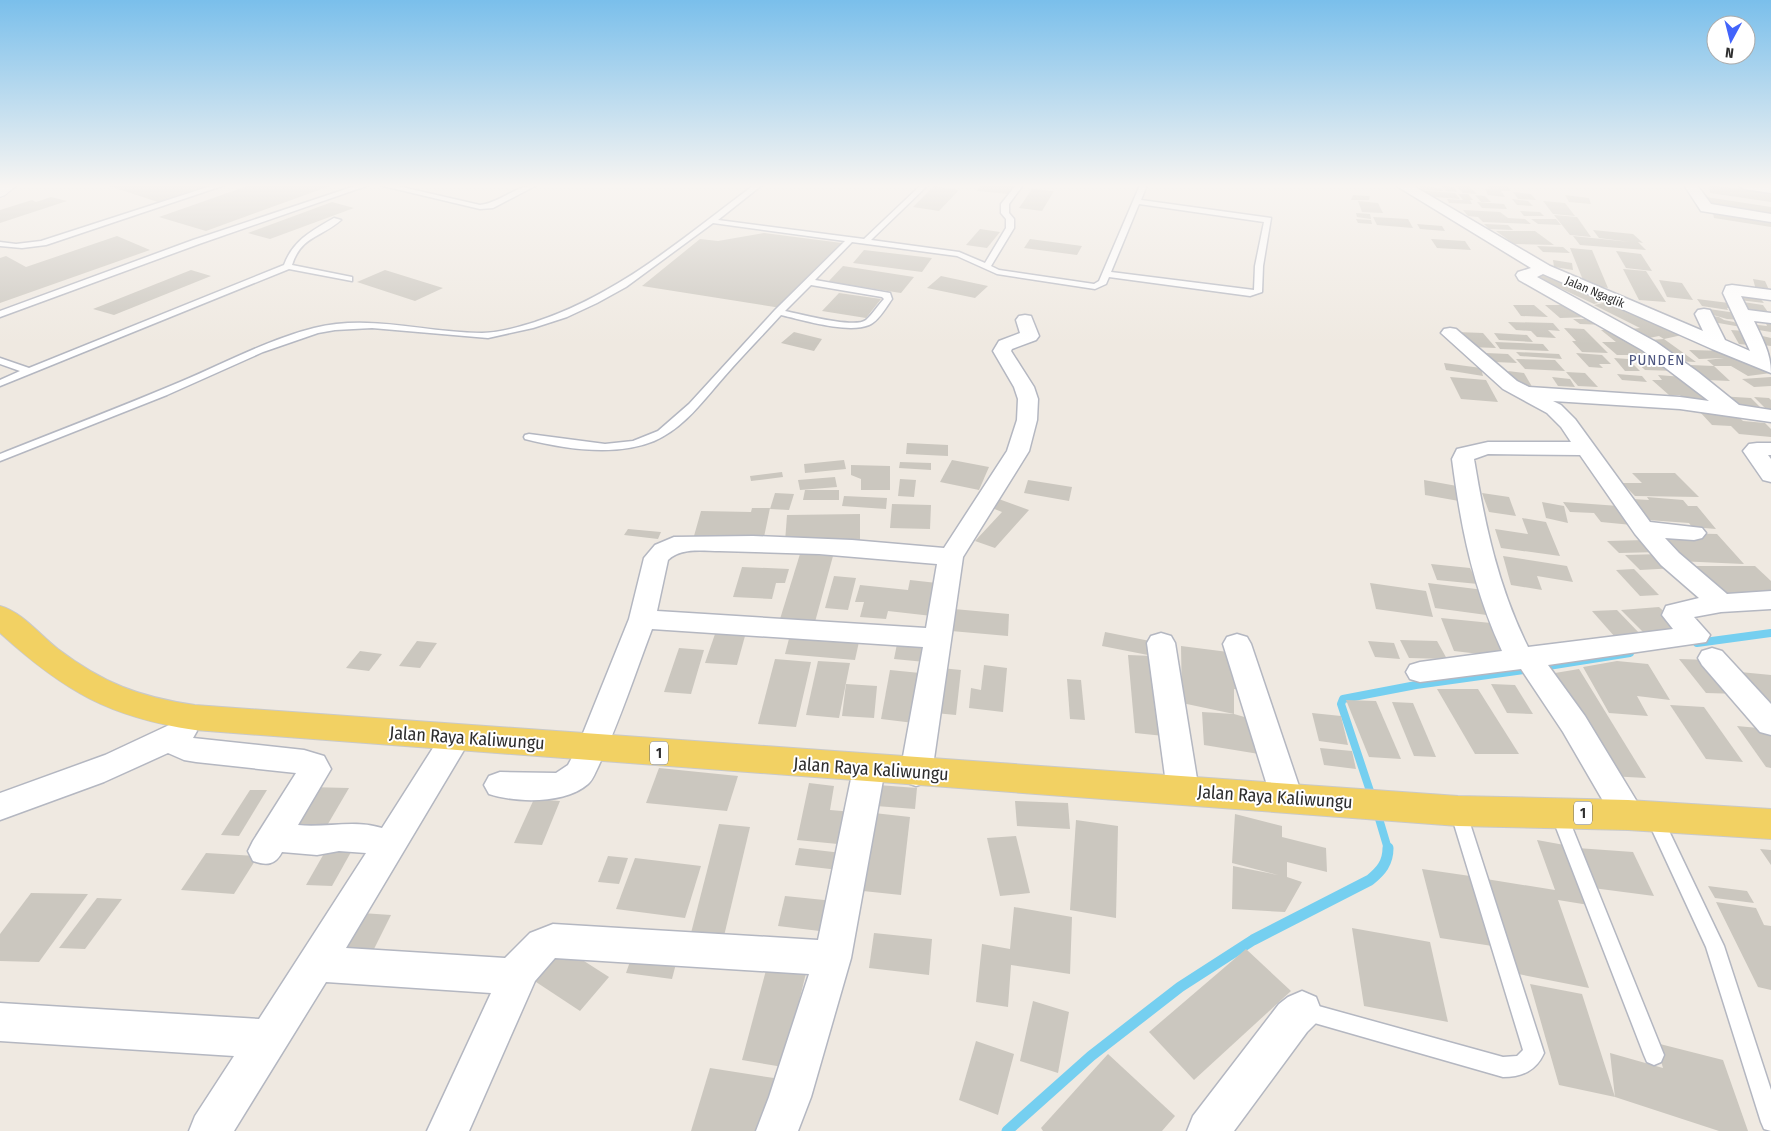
<svg xmlns="http://www.w3.org/2000/svg" width="1771" height="1131" font-family="'Fira Sans Condensed',sans-serif">
<style>
.lines{fill:none;stroke-linecap:round;stroke-linejoin:round}
.stream-far1{stroke:#75cff0;stroke-width:8}
.stream{stroke:#75cff0;stroke-width:11}
.building{fill:#cbc7bf}
.service-casing{stroke:#b4b7c1;stroke-width:3}
.minor-casing{stroke:#b4b7c1;stroke-width:3}
.tertiary-casing{stroke:#b4b7c1;stroke-width:2}
.primary-casing{stroke:#c9c9c9;stroke-width:2}
.service{fill:#fff;fill-rule:evenodd}
.minor{fill:#fff;fill-rule:evenodd}
.tertiary{fill:#fff;fill-rule:evenodd}
.primary{fill:#f2d163;fill-rule:evenodd}
.labels{text-anchor:middle;stroke-width:4;stroke-linejoin:round;paint-order:stroke}
.far-street-label{font-size:12px;fill:#2e2e2e;stroke:#fff}
.shield{fill:#fff;stroke:#6d6d6d;stroke-width:1}
.shield-label{font-size:14px;font-weight:bold;fill:#2e2e2e}
.far-quarter-label{font-size:15px;letter-spacing:1px;fill:#4d5680;stroke:#fff}
.near-street-label{font-size:18px;fill:#2e2e2e;stroke:#fff}
</style>
<rect width="100%" height="100%" fill="#efe9e1"/>
<g class="lines">
<g class="stream-far1">
<path d="M1697,643L1771,633"/>
<path d="M1542,667L1630,653"/>
<path d="M1372,797L1341,704L1343,699L1416,685L1531,669"/>
<path d="M1377,812L1388,849"/>
</g>
<path class="stream" d="M1007,1131L1091,1056L1180,987L1253,940L1370,880C1381,871 1388,863 1388,848"/>
</g>
<g class="building">
<path d="M106,185H209V186L158,202Z"/>
<path d="M250,185L330,186L206,231L159,217Z"/>
<path d="M981,185H1015L1009,194L977,191Z"/>
<path d="M1417,185L1440,188L1444,191L1422,190Z"/>
<path d="M1455,185L1469,186L1477,194L1463,193Z"/>
<path d="M1488,185L1508,186L1511,191H1501L1505,197L1488,195L1485,189H1489Z"/>
<path d="M1709,185L1771,193V202L1710,193Z"/>
<path d="M934,186L959,190L939,211L913,207Z"/>
<path d="M1441,186L1454,187L1457,192L1446,191Z"/>
<path d="M1032,189L1054,191L1042,211L1019,208Z"/>
<path d="M1413,190L1455,193L1460,199L1422,196Z"/>
<path d="M1513,192L1531,194L1536,200L1518,199Z"/>
<path d="M1458,194H1468L1473,200H1470L1472,204L1449,203L1447,199L1463,200Z"/>
<path d="M1353,195L1370,196L1369,200H1351Z"/>
<path d="M1475,195L1485,196L1491,202H1481Z"/>
<path d="M1565,195L1589,198L1591,204L1569,202Z"/>
<path d="M51,197L67,201L0,223V210L32,200L36,202Z"/>
<path d="M1706,197L1771,207V217L1708,207Z"/>
<path d="M1512,199L1528,201L1533,206L1517,205Z"/>
<path d="M1358,201L1378,203L1383,213L1362,212Z"/>
<path d="M1543,201L1565,203L1575,216L1553,214Z"/>
<path d="M332,202L354,208L270,239L248,233Z"/>
<path d="M1477,202L1504,204L1507,209L1482,208Z"/>
<path d="M1463,210L1500,212L1508,218L1525,219L1531,224L1483,222L1478,217L1468,216Z"/>
<path d="M1520,211L1540,212L1544,216H1524Z"/>
<path d="M1356,213L1370,214L1371,219L1357,217Z"/>
<path d="M1713,213L1771,222V227L1714,218Z"/>
<path d="M1554,215L1577,217L1591,237L1570,235Z"/>
<path d="M1373,217L1408,219L1413,228L1377,225Z"/>
<path d="M1356,219L1371,220L1372,224L1358,223Z"/>
<path d="M1531,219H1556L1561,225L1538,224Z"/>
<path d="M1417,224L1442,226L1445,231L1420,229Z"/>
<path d="M1484,224L1508,225L1513,230L1489,229Z"/>
<path d="M980,229L1000,232L987,248L966,245Z"/>
<path d="M1593,230L1633,234L1643,243L1638,242L1646,250L1580,245L1573,236L1630,242L1599,238Z"/>
<path d="M1496,231H1535L1554,245L1514,244Z"/>
<path d="M764,233L842,243L781,308L642,286L700,239L718,241Z"/>
<path d="M117,236L150,250L0,303V258L6,256L26,267Z"/>
<path d="M1030,239L1082,246L1077,255L1024,248Z"/>
<path d="M1431,239L1465,241L1471,250L1437,248Z"/>
<path d="M1537,246L1563,247L1570,253L1543,252Z"/>
<path d="M1570,248L1592,250L1608,288L1585,285Z"/>
<path d="M864,250L932,258L922,272L853,263Z"/>
<path d="M1616,251L1641,254L1652,271L1626,268Z"/>
<path d="M1553,260L1572,263L1573,270L1554,267Z"/>
<path d="M843,266L914,277L901,293L828,282Z"/>
<path d="M1623,269L1646,271L1666,302L1639,300Z"/>
<path d="M191,270L211,276L114,315L93,309Z"/>
<path d="M385,270L443,288L415,301L357,282Z"/>
<path d="M1545,272L1607,301L1594,304L1532,275Z"/>
<path d="M941,276L988,286L975,298L927,288Z"/>
<path d="M1753,279L1765,281L1770,292L1756,290Z"/>
<path d="M1659,280L1682,283L1693,300L1667,297Z"/>
<path d="M1735,292L1758,296L1764,303L1739,300Z"/>
<path d="M839,293L881,299L866,318L822,311Z"/>
<path d="M1697,299L1729,303L1733,308H1727L1728,310L1702,306Z"/>
<path d="M1612,301L1682,335L1664,339L1696,362L1675,361L1649,340L1664,339L1659,336L1649,338L1631,329L1640,328L1594,305Z"/>
<path d="M1743,302L1763,305L1770,315L1746,311Z"/>
<path d="M1513,305H1534L1548,317L1521,316Z"/>
<path d="M1545,305H1571L1589,317L1560,318Z"/>
<path d="M1709,309L1736,313L1742,320L1727,319L1713,315Z"/>
<path d="M1706,315L1719,317L1724,320L1734,322L1741,327L1713,322Z"/>
<path d="M1573,319H1596L1607,325L1580,324Z"/>
<path d="M1765,321L1771,322V332L1752,329L1750,324L1767,326Z"/>
<path d="M1508,322L1553,323L1560,331L1548,330L1556,338L1537,337L1531,331L1516,330Z"/>
<path d="M1564,328L1584,329L1608,353L1582,352L1572,341H1576Z"/>
<path d="M1601,330H1618L1649,355H1617L1602,342H1616Z"/>
<path d="M1731,330L1745,331L1749,345L1739,344Z"/>
<path d="M794,332L822,339L814,351L781,343Z"/>
<path d="M1457,332L1483,333L1496,348L1470,347Z"/>
<path d="M1494,333L1527,335L1533,342L1499,340Z"/>
<path d="M1758,335L1771,338V346L1763,345Z"/>
<path d="M1495,342L1543,344L1549,351L1500,349Z"/>
<path d="M1689,350L1727,351L1750,366H1760L1771,373L1748,376L1731,366H1714L1707,360L1724,358L1699,359Z"/>
<path d="M1516,352L1559,354L1562,359L1520,356Z"/>
<path d="M1486,353L1508,354L1517,363L1495,362Z"/>
<path d="M1576,353L1602,355L1611,364H1599L1603,368L1589,367Z"/>
<path d="M1614,358L1628,359L1640,371H1625Z"/>
<path d="M1632,358L1664,359L1677,371L1645,370Z"/>
<path d="M1516,359L1555,360L1565,371L1525,369Z"/>
<path d="M1444,363L1481,368L1483,376L1446,370Z"/>
<path d="M1690,365L1714,366L1730,381L1706,380Z"/>
<path d="M1508,371L1524,373L1534,390L1518,388Z"/>
<path d="M1566,372L1585,373L1598,387L1578,386Z"/>
<path d="M1617,374L1642,376L1647,382L1622,380Z"/>
<path d="M1658,375L1683,377L1721,405L1686,403L1680,395H1669L1652,380H1662Z"/>
<path d="M1450,377L1486,380L1498,402L1461,399Z"/>
<path d="M1552,377L1570,379L1575,387L1558,386Z"/>
<path d="M1771,377V386L1754,387L1742,379Z"/>
<path d="M1719,396L1751,398L1760,407L1745,406L1748,409L1731,408Z"/>
<path d="M1754,397L1769,398L1771,400V410H1767Z"/>
<path d="M1700,412L1736,414L1743,421L1765,423L1771,429V437L1739,434L1731,426L1712,425Z"/>
<path d="M907,443L948,445V456L906,454Z"/>
<path d="M844,460L846,469L805,473L804,464Z"/>
<path d="M952,460L989,467L979,490L940,482Z"/>
<path d="M900,462L931,463V470L899,468Z"/>
<path d="M851,465L890,466V490H861V479L851,475Z"/>
<path d="M782,472L783,477L751,481L750,476Z"/>
<path d="M1632,473H1675L1699,497L1635,496L1622,483H1642Z"/>
<path d="M835,477L837,487L800,490L798,480Z"/>
<path d="M900,479L916,480L914,497L898,496Z"/>
<path d="M1028,480L1072,487L1069,501L1024,493Z"/>
<path d="M1424,480L1457,486L1459,501L1425,495Z"/>
<path d="M805,490H839V500H803Z"/>
<path d="M775,493L794,494L789,510L770,509Z"/>
<path d="M1482,493L1509,497L1516,516L1489,512Z"/>
<path d="M844,496L887,498L886,509L842,506Z"/>
<path d="M1647,497L1683,500L1688,506H1697L1716,529L1692,527L1689,523L1648,520L1632,499L1649,500Z"/>
<path d="M996,498L1029,510L995,548L975,541L1002,512L987,506Z"/>
<path d="M1542,502L1564,506L1568,523L1546,518Z"/>
<path d="M1563,502L1619,506L1632,525L1601,522L1594,513L1570,512Z"/>
<path d="M892,504L931,505L930,529L890,528Z"/>
<path d="M752,508H770L764,537L694,536L701,511L751,512Z"/>
<path d="M860,514V541L785,542L787,515Z"/>
<path d="M1522,518L1546,522L1560,556L1501,548L1495,529L1528,534Z"/>
<path d="M628,529L661,532L658,539L624,535Z"/>
<path d="M1674,533L1717,534L1744,564L1677,561L1658,538L1675,539Z"/>
<path d="M1646,540L1659,552L1619,553L1607,541Z"/>
<path d="M800,554L833,556L815,622L780,619Z"/>
<path d="M1662,554L1676,568L1640,570L1625,555Z"/>
<path d="M1503,556L1567,566L1573,582L1537,576L1542,590L1511,585Z"/>
<path d="M1431,564L1470,568L1478,584L1437,580Z"/>
<path d="M1694,566H1755L1771,581V596H1724Z"/>
<path d="M742,567L789,569L785,583H776L772,599L733,597Z"/>
<path d="M1634,569L1659,595L1640,596L1616,570Z"/>
<path d="M834,576L856,578L848,610L825,608Z"/>
<path d="M910,580L937,583L932,616L888,611L886,619L860,617L864,602H855L860,585L908,590Z"/>
<path d="M1370,583L1426,591L1433,617L1376,609Z"/>
<path d="M1428,583L1484,590L1494,616L1435,608Z"/>
<path d="M1659,607L1686,632L1647,636L1621,610Z"/>
<path d="M954,609L1009,614L1008,636L951,631Z"/>
<path d="M1617,610L1642,636L1615,637L1592,611Z"/>
<path d="M1441,618L1491,623L1506,657L1454,651Z"/>
<path d="M791,631L860,637L855,660L785,654Z"/>
<path d="M1105,632L1155,642L1153,656L1102,646Z"/>
<path d="M715,634L745,636L737,665L705,663Z"/>
<path d="M898,639L927,642L925,662L894,659Z"/>
<path d="M1400,640L1437,641L1447,659L1409,658Z"/>
<path d="M417,641L437,643L420,668L399,666Z"/>
<path d="M1368,641L1394,643L1400,659L1375,657Z"/>
<path d="M1181,646L1236,653L1245,690L1234,689V714L1182,703Z"/>
<path d="M679,648L704,650L691,694L664,692Z"/>
<path d="M360,651L382,654L369,671L346,668Z"/>
<path d="M1128,655L1153,656L1164,736L1135,733Z"/>
<path d="M775,659L811,662L796,727L758,724Z"/>
<path d="M1679,659L1711,660L1740,694L1706,693Z"/>
<path d="M818,661L850,663L839,718L806,715Z"/>
<path d="M1617,661L1648,664L1670,700L1637,696L1648,716L1609,713L1583,667Z"/>
<path d="M984,665L1007,668L1003,712L969,708L971,688L981,690Z"/>
<path d="M941,668L961,670L956,715L935,713Z"/>
<path d="M1579,669L1646,778L1609,776L1549,674Z"/>
<path d="M890,670L920,673L914,723L881,719Z"/>
<path d="M1740,672L1771,675V713Z"/>
<path d="M1067,679L1081,680L1085,720L1070,719Z"/>
<path d="M846,684L877,686L874,718L842,716Z"/>
<path d="M1491,684L1515,685L1533,714L1507,713Z"/>
<path d="M1437,689H1478L1519,754H1475Z"/>
<path d="M1346,700L1376,701L1401,759L1369,757Z"/>
<path d="M1392,702L1413,703L1436,757L1414,756Z"/>
<path d="M1670,705L1704,707L1743,762L1706,759Z"/>
<path d="M1202,712L1234,714L1255,720L1259,754L1204,745Z"/>
<path d="M1312,713L1341,716L1348,745L1319,741Z"/>
<path d="M1737,726L1769,729L1771,731V768L1766,767Z"/>
<path d="M1320,748L1352,751L1356,769L1324,765Z"/>
<path d="M659,768L738,776L727,811L646,803Z"/>
<path d="M809,783L834,786L830,810L853,812L848,845L797,840Z"/>
<path d="M878,785L917,788L915,809L876,806Z"/>
<path d="M308,787L349,788L325,829L283,827Z"/>
<path d="M250,790H267L239,836L221,835Z"/>
<path d="M534,799L560,801L542,845L514,843Z"/>
<path d="M1015,801L1068,803L1070,829L1017,826Z"/>
<path d="M874,813L910,817L901,895L863,891Z"/>
<path d="M1235,814L1282,826V837L1326,848L1327,872L1287,862V877L1302,882L1285,912L1232,909L1233,866L1278,875L1232,863Z"/>
<path d="M1076,820L1118,826L1116,918L1070,910Z"/>
<path d="M719,824L750,827L724,936L691,933Z"/>
<path d="M1016,836L1030,893L1000,896L987,838Z"/>
<path d="M1537,840L1570,846L1595,906L1558,900L1589,988L1518,974L1486,879L1555,890Z"/>
<path d="M330,843L355,845L332,886L306,885Z"/>
<path d="M799,848L842,853L839,870L795,865Z"/>
<path d="M1577,848L1633,852L1654,896L1593,888Z"/>
<path d="M1760,849L1771,850V865Z"/>
<path d="M206,853L258,856L234,894L181,890Z"/>
<path d="M608,856L628,858L619,884L598,882Z"/>
<path d="M635,858L701,866L685,918L616,909Z"/>
<path d="M1422,869L1477,877L1499,947L1440,938Z"/>
<path d="M1708,886L1747,891L1754,903L1715,898Z"/>
<path d="M31,893L88,894L39,962L0,961V934Z"/>
<path d="M785,896L834,901L828,932L778,926Z"/>
<path d="M97,898L122,899L85,949L59,948Z"/>
<path d="M1716,902L1756,908L1764,925L1771,926V990L1758,987Z"/>
<path d="M1014,907L1072,917L1070,974L1011,965L1008,1007L976,1002L982,944L1010,949Z"/>
<path d="M362,913L391,915L369,959L338,957Z"/>
<path d="M1352,928L1430,942L1448,1022L1364,1006Z"/>
<path d="M874,933L932,939L929,975L869,968Z"/>
<path d="M559,945L609,977L580,1011L530,978Z"/>
<path d="M1246,949L1291,991L1194,1080L1149,1032Z"/>
<path d="M634,950L678,956L672,979L626,973Z"/>
<path d="M769,959L808,965L783,1067L742,1060Z"/>
<path d="M1530,984L1582,994L1615,1097L1610,1053L1663,1068L1656,1043L1723,1060L1748,1131H1719L1615,1097L1559,1085Z"/>
<path d="M1033,1001L1069,1012L1058,1073L1020,1061Z"/>
<path d="M976,1041L1014,1054L998,1115L959,1100Z"/>
<path d="M1108,1054L1175,1116L1162,1131H1043L1041,1128Z"/>
<path d="M710,1068L774,1078L761,1131H691Z"/>
</g>
<g class="lines">
<g class="service-casing">
<g id="service">
<path d="M214,185H225L46,245L22,248L0,246V242L16,244L41,241Z"/>
<path d="M358,185H369L199,244L0,317V311L193,240Z"/>
<path d="M379,185H393L480,205C500,203 516,185 537,185L493,208L480,209Z"/>
<path d="M754,185H762L718,220L864,239L921,185H928L871,240L959,252L985,263L1006,228V219L1001,213V204L1016,185H1023L1009,204V213L1014,219V228L991,266L999,270L1094,284L1099,281L1140,185H1147L1141,200L1271,218L1263,266L1262,292L1250,296L1109,277L1106,284L1095,289L997,274L957,256L852,242L815,280L890,293L892,299C887,306 878,322 869,325C848,334 803,320 781,315C762,336 742,356 724,377C703,401 684,428 654,441C615,457 565,449 525,439L524,437L525,435L529,434L605,444L633,441L658,431L689,404L775,310L845,241L713,223L626,287L597,303L567,317L533,328L488,338L372,328L335,330L318,333L263,352L167,395L0,461V454C60,430 121,407 180,382C225,363 267,340 314,328C370,314 426,333 482,333C500,333 518,327 535,322C620,294 683,238 754,185ZM1139,204L1264,222L1255,266L1254,290L1111,272ZM811,285L882,297L884,299C878,305 873,314 866,320C855,329 800,314 785,311Z"/>
<path d="M334,218L341,220C322,237 301,236 292,265L352,277V281L289,269L0,386V380L20,371L0,364V358L29,368L284,265C293,240 313,230 334,218Z"/>
<path d="M1458,804L1464,806L1466,811L1544,1053C1536,1071 1522,1077 1503,1077L1304,1020L1297,1018L1294,1011L1297,1004L1304,1002L1503,1057L1517,1056L1523,1050L1450,811L1452,806Z"/>
<path d="M1558,805L1564,807L1566,812L1664,1055L1661,1062L1654,1065L1647,1062L1644,1055L1550,812L1552,807Z"/>
<path d="M1654,810L1660,812L1724,946L1771,1090V1131L1764,1129L1761,1122L1706,947L1646,817L1648,812Z"/>
</g>
</g>
<g class="minor-casing">
<g id="minor">
<path d="M1395,185H1412L1550,266L1703,331L1695,314L1698,310L1704,309L1710,310L1725,340L1750,351L1723,293L1726,286L1732,285L1771,290V300L1741,296L1748,310L1771,313V323L1754,321C1762,338 1771,353 1771,373L1712,349L1543,274L1537,277L1656,342L1698,372L1739,405L1771,410V422L1680,409L1553,401L1561,405L1575,419L1650,522L1702,528L1706,533L1702,538L1694,540L1665,538L1679,553L1727,594L1771,591V609L1721,612L1694,617L1710,635L1706,642L1548,665L1585,716L1639,805L1644,815L1639,825L1628,829L1617,825L1563,732L1521,669L1420,682L1410,679L1406,672L1410,665L1420,662L1502,651C1473,588 1461,528 1452,459L1457,449L1488,442H1571L1561,427L1547,413L1503,389L1441,333L1444,329L1450,328L1456,329L1517,381L1529,387L1680,397L1709,401L1642,350L1519,280L1516,275L1518,272L1531,268ZM1488,454L1580,455L1635,534L1661,565L1699,598L1666,606L1662,615L1673,629L1528,647C1498,587 1485,525 1474,459Z"/>
<path d="M1684,185H1697L1711,204L1771,214V222L1701,211Z"/>
<path d="M1738,185H1771V193L1744,189Z"/>
<path d="M1025,315L1031,316L1039,336L1036,340L1012,349L1011,351L1034,387L1038,399L1037,420L1029,451L963,557L932,773L927,782L916,786L905,782L900,773L923,647L652,629C635,674 620,721 599,765C596,771 593,780 588,784C565,804 517,803 489,794L484,785L489,776L500,772L556,773L568,765L577,748L629,619L644,558L655,545L674,537L753,536L852,540L944,548L1007,451L1017,420L1018,399L1014,387L993,351L999,341L1020,333L1016,320L1019,316ZM720,551L819,554L937,564L926,628L657,611L668,560C681,547 703,551 720,551Z"/>
<path d="M1757,443H1771V455H1768L1771,459V482L1763,480L1743,451L1749,444Z"/>
<path d="M1161,633L1171,636L1175,643L1199,791L1194,800L1183,804L1172,800L1167,791L1147,643L1151,636Z"/>
<path d="M1237,634L1247,637L1251,644L1303,798L1298,807L1287,811L1276,807L1271,798L1223,644L1227,637Z"/>
<path d="M1712,648L1722,651L1771,704V735L1760,732L1702,665L1698,658L1702,651Z"/>
<path d="M182,719L193,723L197,731L193,738L304,750L324,756L331,769L298,825C326,828 354,819 382,828L445,729L456,725L467,729L471,737L467,745L346,948L505,958L530,933L553,924L818,940L853,769L858,760L869,757L880,760L885,769L851,958L811,1097L798,1131H756L769,1097L809,974L555,958L535,981L469,1131H427L491,993L326,982L234,1131H189L195,1116L234,1056L0,1041V1003L259,1019L366,853L339,851L317,855L282,852C275,865 267,866 253,861L248,851L253,841L296,773L196,762L184,760L168,753L104,782L0,820V793L105,755Z"/>
<path d="M1302,991L1316,997L1321,1010L1316,1023L1307,1032L1234,1131H1187L1193,1116L1279,1004L1288,997Z"/>
</g>
</g>
<g class="tertiary-casing">
<path id="tertiary" d="M0,185H17L5,195L0,197Z"/>
</g>
<g class="primary-casing">
<path id="primary" d="M0,606C22,612 40,635 58,649C103,683 139,697 195,705L1458,796L1628,800L1771,809V839L1628,830L1458,826L195,730C109,717 64,691 0,633Z"/>
</g>
<use href="#service" class="service"/>
<use href="#minor" class="minor"/>
<use href="#tertiary" class="tertiary"/>
<use href="#primary" class="primary"/>
</g>
<linearGradient id="sky" x2="0" y2="1"><stop stop-color="#7abfeb"/><stop offset="0.54" stop-color="#f8f5f2"/><stop offset="1" stop-color="#f8f5f2" stop-opacity="0"/></linearGradient>
<rect width="1771" height="344" fill="url(#sky)"/>
<g class="labels">
<g class="far-street-label">
<text transform="translate(1595 292) rotate(23)" y="4">Jalan Ngaglik</text>
</g>
<g class="shield">
<rect x="650" y="741.5" width="18" height="23" rx="4"/>
<rect x="1574" y="801.5" width="18" height="23" rx="4"/>
</g>
<g class="shield-label">
<text x="659" y="758">1</text>
<text x="1583" y="818">1</text>
</g>
<g class="far-quarter-label">
<text x="1657" y="365">PUNDEN</text>
</g>
<g class="near-street-label">
<text transform="translate(467 738) rotate(4)" y="6">Jalan Raya Kaliwungu</text>
<text transform="translate(871 769) rotate(4)" y="6">Jalan Raya Kaliwungu</text>
<text transform="translate(1275 797) rotate(4)" y="6">Jalan Raya Kaliwungu</text>
</g>
</g>
<g transform="translate(1731 40) rotate(187)"><circle r="24" fill="#ffffff" stroke="#ababab"/>
<path d="M0-4L9 19L0 12L-9 19Z" fill="#4264fb"/>
<text y="-8" font-size="14" font-weight="bold" text-anchor="middle" fill="#2e2e2e">N</text>
</g>
</svg>
